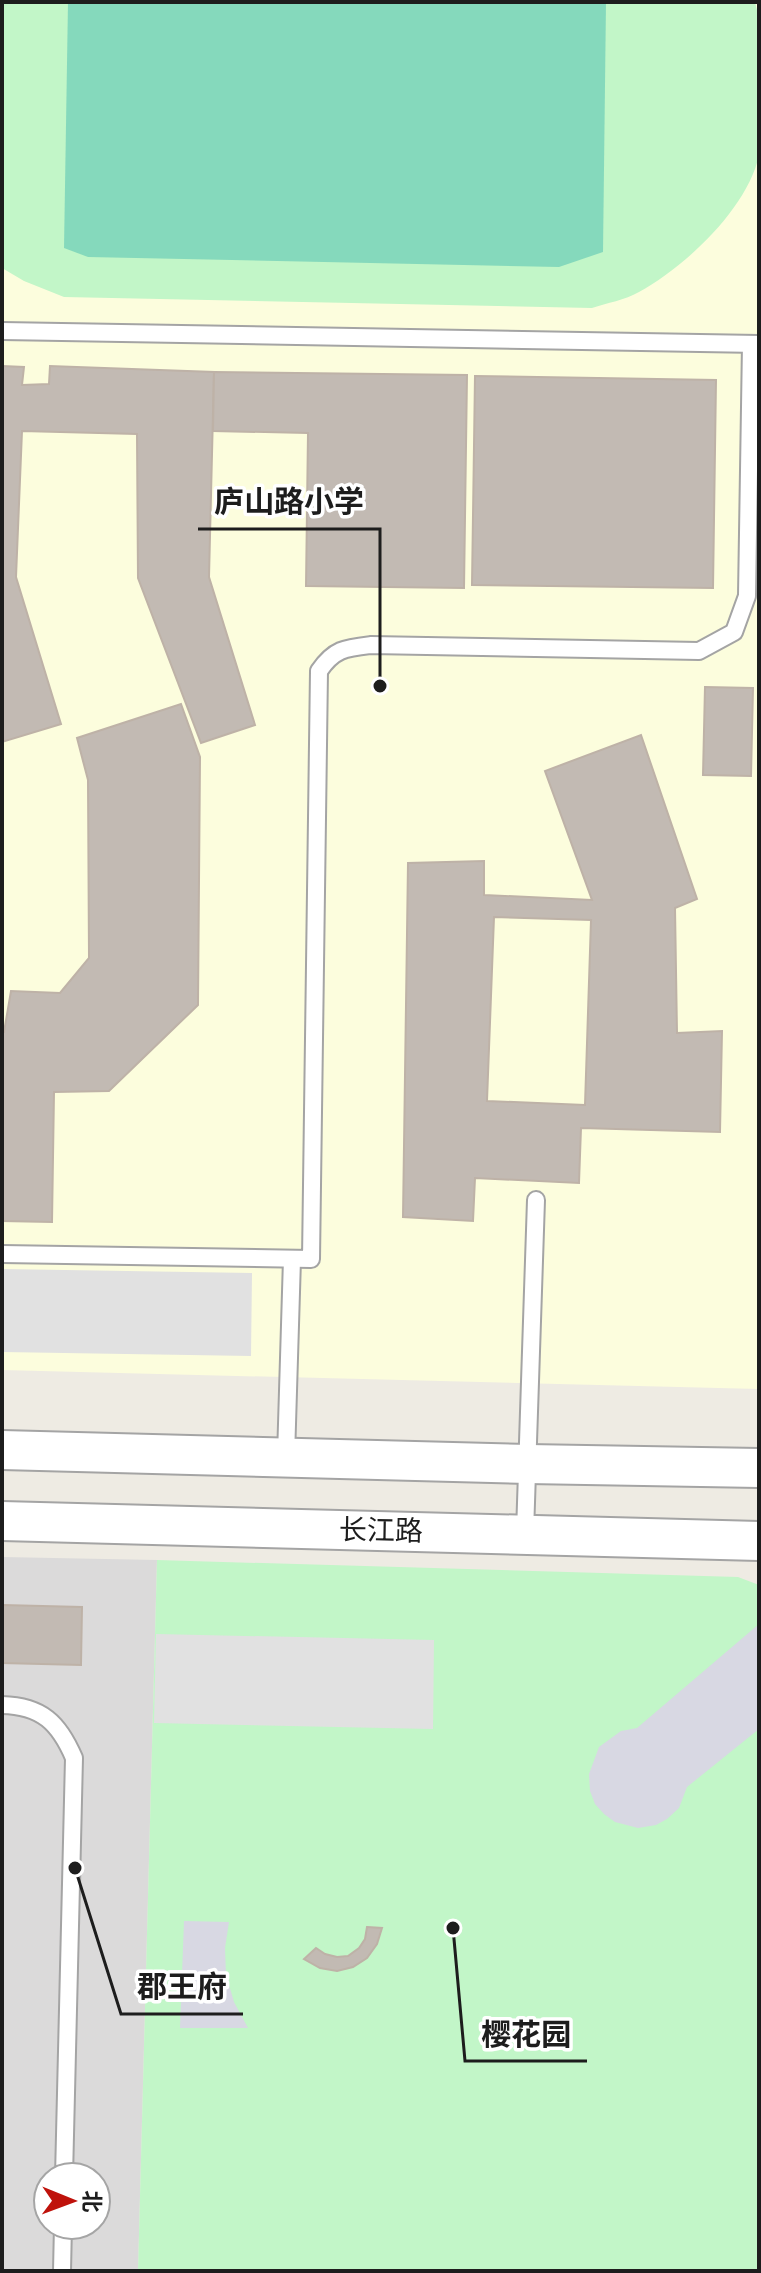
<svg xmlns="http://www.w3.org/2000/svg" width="761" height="2273" font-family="Manrope,'Noto Sans SC',sans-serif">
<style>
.residential{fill:#dbdada;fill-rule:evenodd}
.education{fill:#fcfddd}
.park{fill:#c2f6c8}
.pitch{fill:#85d9bc}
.parking{fill:#e1e1e1}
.plaza{fill:#d8d8e3}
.building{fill:#c2bab3;stroke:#beb2a7;stroke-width:2;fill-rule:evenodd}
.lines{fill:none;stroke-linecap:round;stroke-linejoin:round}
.service-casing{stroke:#a4a4a4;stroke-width:20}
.tertiary-casing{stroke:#a4a4a4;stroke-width:42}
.service{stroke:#fff;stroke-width:16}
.tertiary{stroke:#fff;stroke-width:38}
.labels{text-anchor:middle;stroke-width:7;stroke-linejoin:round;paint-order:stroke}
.street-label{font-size:28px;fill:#1d1d1d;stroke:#fff}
.leader{fill:none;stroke:#1d1d1d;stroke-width:3}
.callout-dot{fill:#1d1d1d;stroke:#fff;stroke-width:3}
.callout-label{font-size:30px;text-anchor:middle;font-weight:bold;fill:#1d1d1d;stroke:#fff;stroke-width:7;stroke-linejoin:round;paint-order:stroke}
</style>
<rect width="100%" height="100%" fill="#eeebe3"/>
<path class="residential" d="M2,1557L157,1560L138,2271H2ZM48,2177H96V2225H48Z"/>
<path class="education" d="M2,2H759V1389L2,1370Z"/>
<g class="park">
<path d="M2,2H755L759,18V155C748,208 685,267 639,292C625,300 607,303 592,308L64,297L24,281L2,268Z"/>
<path d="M157,1560L738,1577L759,1585V2271H138Z"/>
</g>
<path class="pitch" d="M68,2H606L603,252L559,267L88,257L64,248Z"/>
<g class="parking">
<path d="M2,1269L252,1273L251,1356L2,1352Z"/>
<path d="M156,1634L434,1640L433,1729L154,1723Z"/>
</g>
<g class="plaza">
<path d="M759,1624V1729L687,1787L679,1808L667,1819L656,1825L638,1828L615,1822L604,1814L595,1804L590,1791L589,1774L599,1747L621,1731L637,1728Z"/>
<path d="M184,1921L229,1922L225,1948L226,1975L234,2002L248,2028H180Z"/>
</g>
<g class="building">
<path d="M2,366L24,367L22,385L49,384L50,366L214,372L209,577L255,725L201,743L138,578L137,434L22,431L16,577L61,724L2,742Z"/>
<path d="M214,372L467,375L464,588L306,586L308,433L213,431Z"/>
<path d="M475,376L716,380L713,588L472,585Z"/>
<path d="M705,687L753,688L751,776L703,775Z"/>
<path d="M181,704L200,757L198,1005L109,1091L54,1092L52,1222L2,1221V1032H4L11,991L60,993L89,958L88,780L77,738Z"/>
<path d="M641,735L697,899L675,908L677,1033L722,1031L720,1132L581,1128L579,1183L475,1178L473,1221L403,1217L408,863L484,861V895L592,900L545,771ZM494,917L591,920L585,1105L487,1101Z"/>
<path d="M2,1605L82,1607L81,1665L2,1663Z"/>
<path d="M367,1927L382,1928L377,1944L367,1958L353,1967L337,1971L320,1968L304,1959L316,1948L325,1954L337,1957L348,1956L359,1948L365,1939Z"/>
</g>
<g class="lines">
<g class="service-casing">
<g id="service">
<path d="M2,331L759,344"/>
<path d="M2,1254L311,1259L319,671C334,649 345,648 371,645L699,651L734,632L747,596L751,344"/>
<path d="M286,1457L292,1259"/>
<path d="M525,1533L536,1200"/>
<path d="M2,1705C42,1706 59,1723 74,1758L64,2177"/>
<path d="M62,2271L63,2225"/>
</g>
</g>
<g class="tertiary-casing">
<g id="tertiary">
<path d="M2,1450L528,1464L759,1468"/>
<path d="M2,1521L759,1541"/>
</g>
</g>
<use href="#service" class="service"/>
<use href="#tertiary" class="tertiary"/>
</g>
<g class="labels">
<g class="street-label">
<text transform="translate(381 1530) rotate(1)" y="10">长江路</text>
</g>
</g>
<path class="leader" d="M380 686L380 529H198M75 1868L121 2014H243M453 1928L465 2061H587"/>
<g class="callout-dot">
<circle cx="380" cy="686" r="8"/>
<circle cx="75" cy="1868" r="8"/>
<circle cx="453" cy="1928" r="8"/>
</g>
<g class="callout-label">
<text x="289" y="512">庐山路小学</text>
<text x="182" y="1997">郡王府</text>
<text x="526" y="2045">樱花园</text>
</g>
<rect width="761" height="2273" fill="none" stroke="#1d1d1d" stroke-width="8"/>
<g transform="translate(72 2201) rotate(91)"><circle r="38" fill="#ffffff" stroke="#a5a5a5" stroke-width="2"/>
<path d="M0-6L14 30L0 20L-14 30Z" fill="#bf120b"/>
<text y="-12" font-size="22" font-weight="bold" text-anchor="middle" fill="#1d1d1d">北</text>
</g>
</svg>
